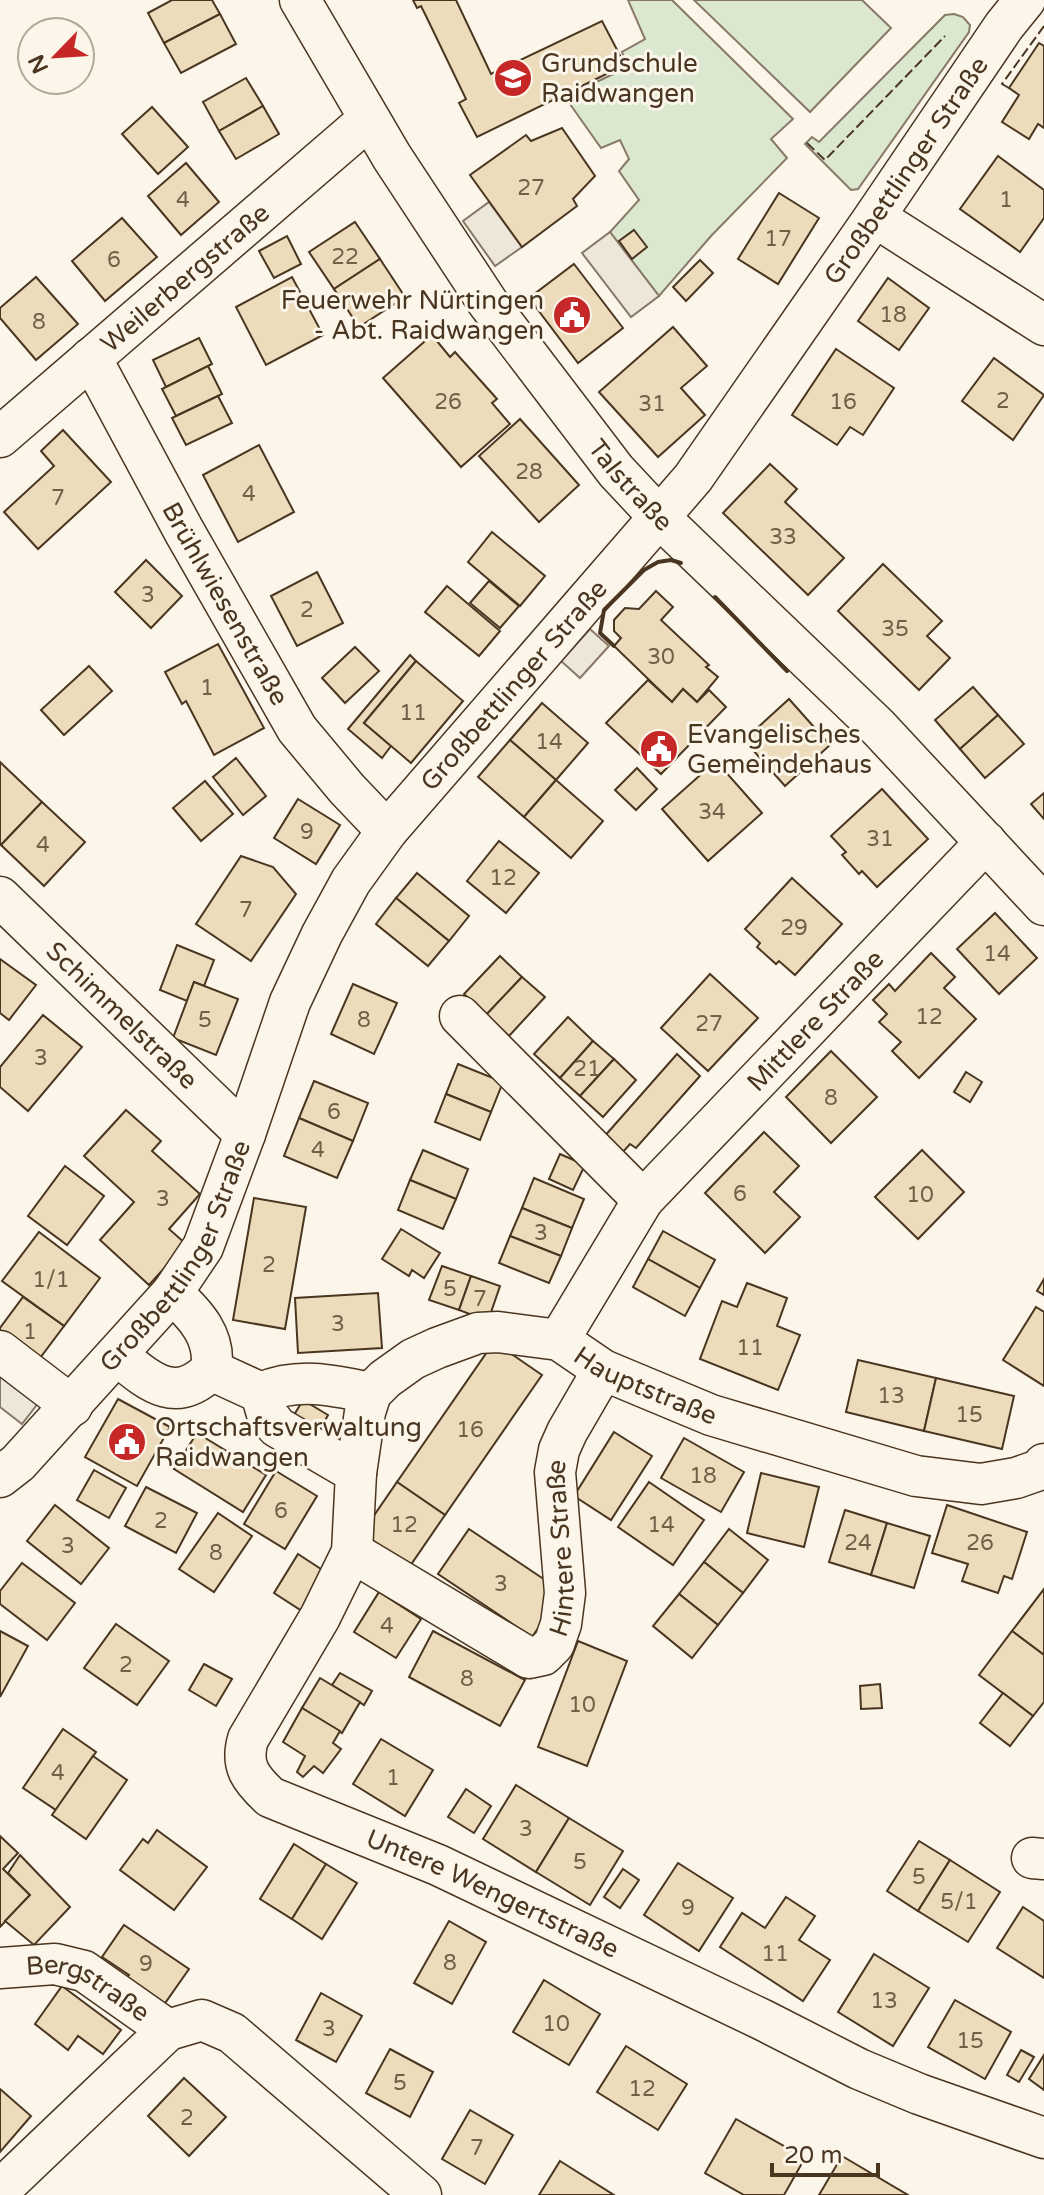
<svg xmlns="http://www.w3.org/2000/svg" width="1044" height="2195" font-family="'Varela Round',sans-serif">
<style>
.green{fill:#dce7d0;stroke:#887966;stroke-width:2}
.parking{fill:#ede7d9;stroke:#887966;stroke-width:2}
.building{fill:#ecdcbc;stroke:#4a3520;stroke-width:2}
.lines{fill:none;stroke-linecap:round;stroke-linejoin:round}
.minor-casing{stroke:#4a3520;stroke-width:43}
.minor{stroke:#fbf6e9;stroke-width:40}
.fence{stroke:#4a3520;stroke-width:2;stroke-dasharray:10 4;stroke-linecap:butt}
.wall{stroke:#4a3520;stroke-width:4}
.labels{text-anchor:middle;stroke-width:6;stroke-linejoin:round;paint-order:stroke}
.number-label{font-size:22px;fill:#725f47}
.poi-label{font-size:26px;fill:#4a3520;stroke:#fbf6e9;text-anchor:start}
.street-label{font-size:26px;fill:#4a3520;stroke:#fbf6e9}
</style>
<rect width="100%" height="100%" fill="#fbf6e9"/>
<g class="green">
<path d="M628,0H672L793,119L771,139L787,158L711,236L659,296L610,232L639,200L619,171L629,159L620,140L601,148L565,97L628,67L622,52L645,39Z"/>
<path d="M694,0H862L891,28L810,112Z"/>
<path d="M954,14L963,17L970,25L969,32L858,189L851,190L805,144L812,137L819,142L945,15Z"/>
</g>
<g class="parking">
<path d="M489,202L522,247L495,266L463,221Z"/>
<path d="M610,232L659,296L631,317L582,253Z"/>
<path d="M590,629L609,646L580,678L561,661Z"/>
<path d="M0,1372L39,1402L22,1424L0,1407Z"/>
</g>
<g class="building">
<path d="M172,0H212L220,14L164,43L148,13Z"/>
<path d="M413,0H456L491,74L602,21L625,65L477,137L459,103L466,99L426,16L421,6L417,8Z"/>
<path d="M220,14L236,44L181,73L164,43Z"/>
<path d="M1039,43L1044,46V128L1038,124L1029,139L1002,122L1019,95L1009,88Z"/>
<path d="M246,78L263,106L219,131L203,102Z"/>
<path d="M263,106L279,134L236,159L219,131Z"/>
<path d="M152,107L188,147L158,174L122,134Z"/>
<path d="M562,128L595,176L573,199L577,206L522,247L470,175L526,135L531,141Z"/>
<path d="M998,156L1044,190V218L1020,252L960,209Z"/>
<path d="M186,163L219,202L181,235L148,196Z"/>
<path d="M779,193L819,218L778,284L738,259Z"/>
<path d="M122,218L157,257L105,301L72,261Z"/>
<path d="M355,222L380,259L334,289L309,252Z"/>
<path d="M634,230L647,247L632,259L619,241Z"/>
<path d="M287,236L301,264L274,278L259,251Z"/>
<path d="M380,259L405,297L359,327L334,289Z"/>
<path d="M700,260L713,273L686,301L673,287Z"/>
<path d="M574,264L623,328L578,363L529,298Z"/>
<path d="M36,277L78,324L36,360L0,318V308Z"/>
<path d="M292,277L323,335L266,365L236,307Z"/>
<path d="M888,278L929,308L899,350L858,321Z"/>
<path d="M673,327L707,366L681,388L705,415L658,457L599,392Z"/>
<path d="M432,335L450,357L455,352L497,399L492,403L510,424L461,467L383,378Z"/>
<path d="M199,338L212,364L166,387L153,360Z"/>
<path d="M836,349L894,388L863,435L850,427L837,445L792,415Z"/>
<path d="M994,358L1044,395L1013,440L962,401Z"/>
<path d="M208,366L222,394L176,416L162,389Z"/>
<path d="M218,396L232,423L186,445L172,418Z"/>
<path d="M520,419L579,485L539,522L479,456Z"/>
<path d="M63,430L111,482L38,549L4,512L54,466L41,451Z"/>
<path d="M259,445L294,512L238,542L203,475Z"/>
<path d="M770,464L797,489L785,502L844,558L808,595L723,513Z"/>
<path d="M492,532L545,576L520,606L468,562Z"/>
<path d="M146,560L182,596L151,628L115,592Z"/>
<path d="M883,564L942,621L927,636L950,658L919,690L838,611Z"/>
<path d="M317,572L343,623L297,646L271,596Z"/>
<path d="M489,581L519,606L500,628L470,603Z"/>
<path d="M447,586L500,631L479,656L425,612Z"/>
<path d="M656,591L673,607L661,620L709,665L706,667L718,677L697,702L683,689L672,702L614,646L621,638L614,631V620L625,608L639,609Z"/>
<path d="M218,644L264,728L214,755L186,701L182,704L165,672Z"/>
<path d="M355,647L379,671L345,703L322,678Z"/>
<path d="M410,655L416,661L364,723L391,746L382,758L348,729Z"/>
<path d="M416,661L463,701L411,763L364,723Z"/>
<path d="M89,666L112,691L64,735L41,710Z"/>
<path d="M648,680L672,702L683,689L697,702L709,690L726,707L661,774L606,723Z"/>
<path d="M973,687L998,715L960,749L935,720Z"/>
<path d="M789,699L830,745L785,786L744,740Z"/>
<path d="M542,703L588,743L556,780L510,740Z"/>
<path d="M998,715L1024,744L985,778L960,749Z"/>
<path d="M510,740L556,780L524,817L478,777Z"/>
<path d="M236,758L266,796L243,815L213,777Z"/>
<path d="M716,761L762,813L708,861L662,809Z"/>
<path d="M0,762L42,802L1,845L0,844Z"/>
<path d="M637,768L657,789L636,810L615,790Z"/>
<path d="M556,780L603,821L571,858L524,817Z"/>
<path d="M205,781L233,814L201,841L173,808Z"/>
<path d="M882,789L928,839L877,887L862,871L859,874L842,855L846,852L831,836Z"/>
<path d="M1044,793V819L1031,804Z"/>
<path d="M298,799L340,825L316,864L274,838Z"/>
<path d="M42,802L85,842L44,886L1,845Z"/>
<path d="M499,841L539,873L506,913L467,881Z"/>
<path d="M241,856L273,867L296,894L251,961L196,924Z"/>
<path d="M417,873L469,916L449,941L396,898Z"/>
<path d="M792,878L842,924L795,975L779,961L776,964L757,947L760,943L745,929Z"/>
<path d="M396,898L449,941L428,966L376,924Z"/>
<path d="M995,913L1037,958L999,994L957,949Z"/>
<path d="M177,945L214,960L204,986L194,982L187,1001L160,990Z"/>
<path d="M931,953L955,977L944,988L976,1019L919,1078L892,1051L901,1042L879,1022L887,1014L873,1000L889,984L895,991Z"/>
<path d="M500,956L522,977L486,1015L464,994Z"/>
<path d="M0,959L36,985L9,1020L0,1013Z"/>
<path d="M710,974L758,1018L708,1071L661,1028Z"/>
<path d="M522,977L545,997L509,1036L486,1015Z"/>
<path d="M194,982L238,999L216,1055L173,1038Z"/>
<path d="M353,984L397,1003L374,1054L331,1034Z"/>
<path d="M43,1015L82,1047L28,1111L0,1087V1067Z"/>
<path d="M568,1017L593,1041L560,1078L534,1054Z"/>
<path d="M593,1041L614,1059L580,1096L560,1078Z"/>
<path d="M831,1051L877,1097L831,1143L786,1097Z"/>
<path d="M677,1054L700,1076L636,1148L630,1144L621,1154L603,1138Z"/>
<path d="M614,1059L636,1080L603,1117L580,1096Z"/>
<path d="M458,1064L503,1082L491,1112L446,1094Z"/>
<path d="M966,1072L982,1082L970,1102L954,1092Z"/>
<path d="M314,1081L368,1103L353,1141L299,1118Z"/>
<path d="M446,1094L491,1112L480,1140L435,1122Z"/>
<path d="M126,1110L161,1141L152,1151L200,1194L169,1229L186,1244L149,1285L100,1240L134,1202L84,1156Z"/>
<path d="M299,1118L353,1141L337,1178L284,1156Z"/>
<path d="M764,1132L799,1166L774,1192L800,1217L765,1253L705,1193Z"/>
<path d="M423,1150L468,1169L456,1199L410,1180Z"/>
<path d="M922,1150L964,1192L918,1239L875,1197Z"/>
<path d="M560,1154L585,1165L573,1190L549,1179Z"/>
<path d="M65,1166L104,1196L67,1245L28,1216Z"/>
<path d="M534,1178L584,1199L572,1228L522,1208Z"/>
<path d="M410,1180L456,1199L443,1229L398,1210Z"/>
<path d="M254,1198L306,1207L285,1329L233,1320Z"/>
<path d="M522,1208L572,1228L561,1256L510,1236Z"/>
<path d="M401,1229L440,1253L424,1278L412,1270L409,1276L382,1259Z"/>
<path d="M663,1231L715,1260L700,1288L648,1259Z"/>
<path d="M39,1232L100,1278L64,1326L2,1281Z"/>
<path d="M510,1236L561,1256L549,1283L499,1263Z"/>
<path d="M648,1259L700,1288L685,1316L633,1287Z"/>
<path d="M442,1266L471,1276L459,1310L429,1300Z"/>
<path d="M471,1276L500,1286L488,1321L459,1310Z"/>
<path d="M1044,1279V1295L1037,1291Z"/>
<path d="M747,1283L787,1298L777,1326L800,1335L778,1390L700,1359L722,1301L737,1307Z"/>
<path d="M378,1293L382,1348L298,1353L295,1298Z"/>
<path d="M23,1297L64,1326L37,1362L0,1334V1328Z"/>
<path d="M1036,1307L1044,1312V1386L1003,1360Z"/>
<path d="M494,1342L542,1375L445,1515L397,1482Z"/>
<path d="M858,1360L936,1378L924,1431L846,1412Z"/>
<path d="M936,1378L1014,1396L1002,1449L924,1431Z"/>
<path d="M118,1399L170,1427L137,1486L85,1457Z"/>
<path d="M303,1400L328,1415L317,1435L291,1420Z"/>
<path d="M614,1432L652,1456L611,1520L574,1496Z"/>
<path d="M197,1433L266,1475L243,1512L174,1469Z"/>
<path d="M684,1438L744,1472L721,1512L661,1478Z"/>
<path d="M94,1470L126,1488L109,1518L77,1500Z"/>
<path d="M276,1471L317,1496L285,1549L244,1524Z"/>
<path d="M761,1473L819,1487L804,1547L747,1533Z"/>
<path d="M397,1482L445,1515L410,1566L362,1533Z"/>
<path d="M649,1482L704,1520L673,1565L618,1527Z"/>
<path d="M146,1487L197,1513L176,1553L125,1526Z"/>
<path d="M55,1505L109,1548L81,1584L27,1541Z"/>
<path d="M947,1505L1027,1532L1012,1579L1004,1576L998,1593L962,1581L968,1564L932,1553Z"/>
<path d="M845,1510L887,1523L871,1575L829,1562Z"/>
<path d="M218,1513L252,1536L214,1592L179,1569Z"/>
<path d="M887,1523L930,1536L914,1588L871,1575Z"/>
<path d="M469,1529L563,1592L532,1637L438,1574Z"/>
<path d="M729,1529L768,1560L743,1593L704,1562Z"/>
<path d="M298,1554L327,1573L302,1611L274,1593Z"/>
<path d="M704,1562L743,1593L718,1625L679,1594Z"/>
<path d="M22,1563L75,1603L47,1640L0,1604V1591Z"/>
<path d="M1044,1589V1655L1012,1631Z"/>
<path d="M379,1592L421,1619L396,1658L354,1632Z"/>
<path d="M679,1594L718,1625L692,1658L653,1626Z"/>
<path d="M116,1624L169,1661L137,1705L84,1668Z"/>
<path d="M0,1631L28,1646L0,1697Z"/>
<path d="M433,1631L525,1680L500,1726L409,1677Z"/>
<path d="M1012,1631L1044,1655V1702L1033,1716L979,1675Z"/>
<path d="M578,1641L627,1661L587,1766L538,1747Z"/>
<path d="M204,1664L232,1679L216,1706L189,1690Z"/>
<path d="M340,1673L372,1691L364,1705L332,1685Z"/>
<path d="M320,1678L360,1702L342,1733L302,1708Z"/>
<path d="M880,1684L882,1708L861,1709L860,1686Z"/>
<path d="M1003,1693L1033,1716L1010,1746L980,1723Z"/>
<path d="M302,1708L340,1731L333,1743L341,1749L323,1773L314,1766L303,1777L297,1772L305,1756L283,1742Z"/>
<path d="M63,1729L96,1752L56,1810L23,1788Z"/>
<path d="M381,1739L433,1770L405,1816L353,1784Z"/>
<path d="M93,1756L127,1780L86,1839L52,1815Z"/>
<path d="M516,1785L569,1818L536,1872L483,1839Z"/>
<path d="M466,1789L491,1806L474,1833L448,1817Z"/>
<path d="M569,1818L623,1851L590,1905L536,1872Z"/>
<path d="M157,1830L207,1867L174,1910L120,1870L143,1839L148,1843Z"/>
<path d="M0,1836L18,1853L3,1869L30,1895L0,1927Z"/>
<path d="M919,1841L950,1860L918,1911L887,1891Z"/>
<path d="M294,1844L326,1864L292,1919L260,1899Z"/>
<path d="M20,1855L70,1907L34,1945L5,1921L30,1895L8,1873Z"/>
<path d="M950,1860L1000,1892L968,1942L918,1911Z"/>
<path d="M678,1863L733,1898L699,1951L644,1915Z"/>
<path d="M326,1864L357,1883L322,1939L292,1919Z"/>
<path d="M623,1869L639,1880L620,1908L604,1897Z"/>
<path d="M786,1897L815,1916L799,1940L830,1960L803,2001L720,1947L742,1913L765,1928Z"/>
<path d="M1023,1907L1044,1921V1978L997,1948Z"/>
<path d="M449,1921L486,1942L452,2004L414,1983Z"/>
<path d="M124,1925L189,1969L163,2006L125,1980L129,1975L102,1957Z"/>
<path d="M874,1954L929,1988L893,2046L838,2012Z"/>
<path d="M544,1980L600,2014L569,2065L513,2032Z"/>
<path d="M62,1986L121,2030L103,2054L78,2036L68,2050L35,2024Z"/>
<path d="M321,1993L362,2016L336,2062L296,2040Z"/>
<path d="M955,2000L1011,2032L985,2079L928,2047Z"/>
<path d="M626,2046L687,2084L658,2130L597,2092Z"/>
<path d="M390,2049L433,2072L410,2117L366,2093Z"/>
<path d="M1021,2050L1034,2057L1019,2082L1007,2075Z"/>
<path d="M1044,2055V2090L1029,2079Z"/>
<path d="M184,2078L226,2117L189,2156L148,2116Z"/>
<path d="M0,2089L31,2116L0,2152Z"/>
<path d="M470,2110L513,2135L485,2184L442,2159Z"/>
<path d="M736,2119L805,2158L784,2195H744L705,2173Z"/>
<path d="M842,2156L908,2195H819Z"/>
<path d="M560,2161L614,2195H539Z"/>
</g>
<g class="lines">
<g class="minor-casing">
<g id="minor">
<path id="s1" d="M300,0L392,157L488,303L616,471L659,517L877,726L1044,905"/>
<path d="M875,217L1044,325"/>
<path id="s2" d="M91,358L184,531L297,729L347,789L387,831"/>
<path id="s3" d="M0,437L369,119"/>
<path id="s4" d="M0,897L245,1134"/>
<path d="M460,1016L643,1200"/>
<path id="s5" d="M172,1293C195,1314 217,1337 211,1370L261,1393C297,1377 333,1385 371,1393L385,1379L413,1359L437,1348L478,1333L498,1332L559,1340L603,1370L711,1415L916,1476L981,1484L1016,1478L1042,1469L1044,1464"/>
<path id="s6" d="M559,1340L643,1200L986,842"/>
<path d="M0,1351L72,1406"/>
<path d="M117,1355C149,1381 175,1406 211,1370"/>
<path d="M261,1393L267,1414L277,1427L356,1473"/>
<path id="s7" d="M371,1393L365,1412L356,1473L352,1552L320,1617L248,1739C240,1766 251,1779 270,1797L438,1865L763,2020L859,2069L919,2094L1044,2138"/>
<path id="s8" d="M0,1477L18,1463L172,1293L203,1247L245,1134L290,1002L322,934L351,881L387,831L693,478L871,222L1004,26L1025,0"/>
<path id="s9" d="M352,1552L529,1658L543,1655L554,1644L561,1624L565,1593L555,1472L559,1450L567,1432L603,1370"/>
<path d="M1032,1858L1044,1859"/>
<path id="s10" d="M0,1968L55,1964L84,1971L168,2030"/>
<path d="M0,2190L168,2030L202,2020L232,2033L421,2195"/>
</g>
</g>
<use href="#minor" class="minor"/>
<g class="fence">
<path d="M1009,88L1002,84L1044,26"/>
<path d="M807,143L825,160L945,36"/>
</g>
<g class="wall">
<path d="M715,597L787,671"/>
<path d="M614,646L600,633L604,610L644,570L658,562L671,560L681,563"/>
</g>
</g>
<defs>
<g id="school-disc" transform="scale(2)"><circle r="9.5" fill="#c62828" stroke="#fbf6e9"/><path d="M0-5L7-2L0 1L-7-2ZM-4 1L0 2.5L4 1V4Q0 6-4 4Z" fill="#fff"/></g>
<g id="civic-disc" transform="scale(2)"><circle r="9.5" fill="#c62828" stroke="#fbf6e9"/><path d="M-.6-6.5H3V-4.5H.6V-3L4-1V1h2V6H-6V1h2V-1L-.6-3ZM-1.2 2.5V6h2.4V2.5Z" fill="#fff"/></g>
</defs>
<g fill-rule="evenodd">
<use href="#school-disc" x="513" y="78"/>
<use href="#civic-disc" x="572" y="315"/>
<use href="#civic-disc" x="659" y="749"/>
<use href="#civic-disc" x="127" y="1442"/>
</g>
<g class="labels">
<g class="number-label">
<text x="531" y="195">27</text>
<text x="183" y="207">4</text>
<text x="1006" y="207">1</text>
<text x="778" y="246">17</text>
<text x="345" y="264">22</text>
<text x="114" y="267">6</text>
<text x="893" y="322">18</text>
<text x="39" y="329">8</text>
<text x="1003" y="408">2</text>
<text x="448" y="409">26</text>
<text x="843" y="409">16</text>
<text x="652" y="411">31</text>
<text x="529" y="479">28</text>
<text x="249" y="501">4</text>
<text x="58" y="505">7</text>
<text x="783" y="544">33</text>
<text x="148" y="602">3</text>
<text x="307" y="617">2</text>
<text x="895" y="636">35</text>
<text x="661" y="664">30</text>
<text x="207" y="695">1</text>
<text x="413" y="720">11</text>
<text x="549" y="749">14</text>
<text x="712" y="819">34</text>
<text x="307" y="839">9</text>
<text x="880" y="846">31</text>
<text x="43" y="852">4</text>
<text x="503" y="885">12</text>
<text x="246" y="917">7</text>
<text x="794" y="935">29</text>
<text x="997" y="961">14</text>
<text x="929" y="1024">12</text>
<text x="205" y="1027">5</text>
<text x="364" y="1027">8</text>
<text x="709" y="1031">27</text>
<text x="41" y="1065">3</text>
<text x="587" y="1076">21</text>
<text x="831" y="1105">8</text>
<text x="334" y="1119">6</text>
<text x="318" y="1157">4</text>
<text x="740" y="1201">6</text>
<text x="920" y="1202">10</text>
<text x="163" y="1206">3</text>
<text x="541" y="1240">3</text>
<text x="269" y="1272">2</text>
<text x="51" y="1287">1/1</text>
<text x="450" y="1296">5</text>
<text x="480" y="1306">7</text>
<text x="338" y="1331">3</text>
<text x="30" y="1339">1</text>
<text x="750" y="1355">11</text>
<text x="891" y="1403">13</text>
<text x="969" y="1422">15</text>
<text x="470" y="1437">16</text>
<text x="703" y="1483">18</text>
<text x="281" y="1518">6</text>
<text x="161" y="1528">2</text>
<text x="404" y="1532">12</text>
<text x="661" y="1532">14</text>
<text x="858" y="1550">24</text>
<text x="980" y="1550">26</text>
<text x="68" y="1553">3</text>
<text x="216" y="1560">8</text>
<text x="501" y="1591">3</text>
<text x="387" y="1633">4</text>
<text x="126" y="1672">2</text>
<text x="467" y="1686">8</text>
<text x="582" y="1712">10</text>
<text x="58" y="1780">4</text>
<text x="393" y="1785">1</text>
<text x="526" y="1836">3</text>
<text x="580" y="1869">5</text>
<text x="919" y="1884">5</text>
<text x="959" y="1909">5/1</text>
<text x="688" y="1915">9</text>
<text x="775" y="1961">11</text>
<text x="450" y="1970">8</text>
<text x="146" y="1971">9</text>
<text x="884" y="2008">13</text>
<text x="556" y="2031">10</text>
<text x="329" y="2036">3</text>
<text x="970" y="2048">15</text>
<text x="400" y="2090">5</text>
<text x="642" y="2096">12</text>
<text x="187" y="2125">2</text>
<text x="477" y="2155">7</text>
</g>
<g class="poi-label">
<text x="541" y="72">Grundschule<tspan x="541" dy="30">Raidwangen</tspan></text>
<text x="544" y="309" text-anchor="end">Feuerwehr Nürtingen<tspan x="544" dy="30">- Abt. Raidwangen</tspan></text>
<text x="687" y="743">Evangelisches<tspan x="687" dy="30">Gemeindehaus</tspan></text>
<text x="155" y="1436">Ortschaftsverwaltung<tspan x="155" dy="30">Raidwangen</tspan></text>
</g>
<g class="street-label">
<text dy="9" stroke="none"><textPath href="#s8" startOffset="1606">Großbettlinger Straße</textPath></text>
<text dy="9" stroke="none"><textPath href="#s3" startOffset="244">Weilerbergstraße</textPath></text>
<text dy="9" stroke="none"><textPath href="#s1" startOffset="588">Talstraße</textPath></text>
<text dy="9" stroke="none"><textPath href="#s2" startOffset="280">Brühlwiesenstraße</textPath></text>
<text dy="9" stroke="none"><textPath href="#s8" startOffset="958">Großbettlinger Straße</textPath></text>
<text dy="9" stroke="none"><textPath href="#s4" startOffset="170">Schimmelstraße</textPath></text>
<text dy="9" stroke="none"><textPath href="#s6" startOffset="412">Mittlere Straße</textPath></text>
<text dy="9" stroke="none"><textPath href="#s8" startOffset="286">Großbettlinger Straße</textPath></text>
<text dy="9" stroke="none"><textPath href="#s5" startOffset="562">Hauptstraße</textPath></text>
<text dy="9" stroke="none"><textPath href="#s9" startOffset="334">Hintere Straße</textPath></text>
<text dy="9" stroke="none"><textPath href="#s7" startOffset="684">Untere Wengertstraße</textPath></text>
<text dy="9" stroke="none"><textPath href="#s10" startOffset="94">Bergstraße</textPath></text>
</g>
</g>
<g transform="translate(56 56) rotate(245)"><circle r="38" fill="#fbf6e9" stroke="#b4a999" stroke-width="2"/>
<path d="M0-6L14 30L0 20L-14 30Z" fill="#c62828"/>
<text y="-12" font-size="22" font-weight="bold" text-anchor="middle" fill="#4a3520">N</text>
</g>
<path d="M772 2163v12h106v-12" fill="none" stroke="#4a3520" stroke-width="4"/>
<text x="784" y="2163" font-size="24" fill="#4a3520" stroke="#fbf6e9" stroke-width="6" paint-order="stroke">20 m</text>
</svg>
